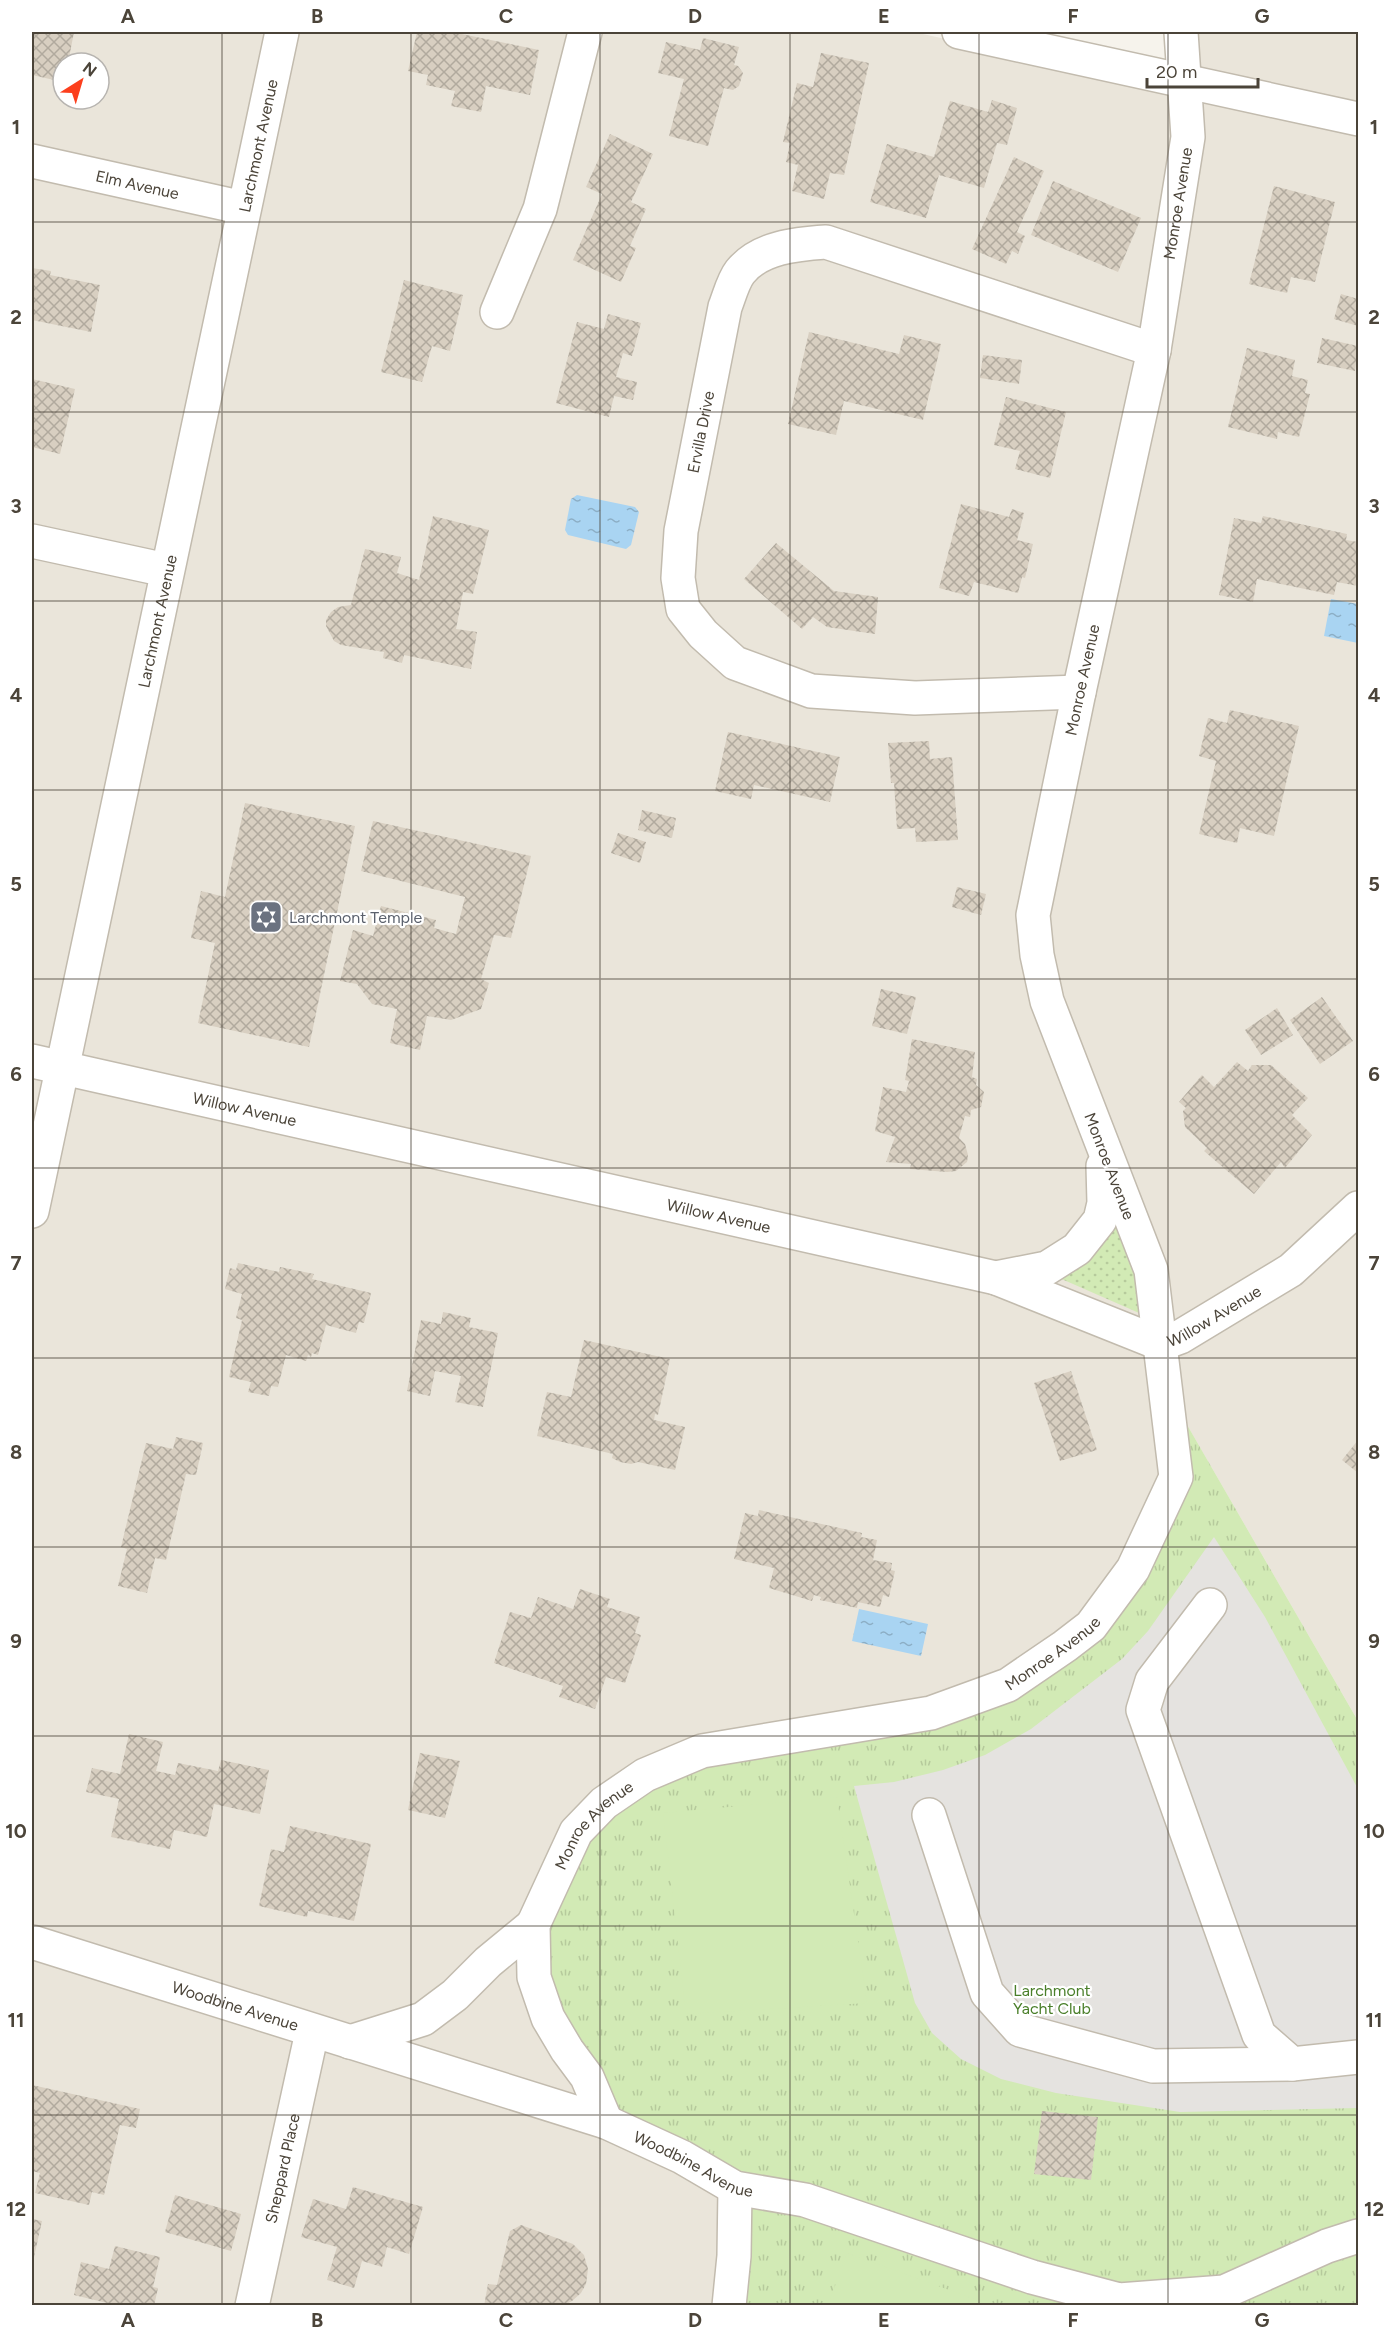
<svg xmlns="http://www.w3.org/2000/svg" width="1390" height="2337" font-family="Figtree,sans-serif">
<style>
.residential{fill:#eae5da;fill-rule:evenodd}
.grass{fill:url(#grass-dots)}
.park{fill:url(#park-tufts)}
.pitch{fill:#d2eab5}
.parking{fill:#e5e3e0}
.water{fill:url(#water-ripples)}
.building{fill:url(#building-cross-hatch)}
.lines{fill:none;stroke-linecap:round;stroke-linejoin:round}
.minor-casing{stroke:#c2bbae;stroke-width:36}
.minor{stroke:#fff;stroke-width:33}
.grid{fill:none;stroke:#4b4439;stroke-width:1.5;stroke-opacity:0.55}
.labels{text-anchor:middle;stroke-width:4.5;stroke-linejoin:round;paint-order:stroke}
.street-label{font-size:16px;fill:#4b4439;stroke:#fff}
.worship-label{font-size:16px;fill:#5b616d;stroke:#fff;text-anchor:start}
.park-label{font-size:16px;fill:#4a7f2a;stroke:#fff}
.neatline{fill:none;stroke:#4b4439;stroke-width:2}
.grid-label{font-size:20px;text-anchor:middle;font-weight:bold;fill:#4b4439}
</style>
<defs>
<pattern id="grass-dots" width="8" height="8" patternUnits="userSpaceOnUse" patternTransform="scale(1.5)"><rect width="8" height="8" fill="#d2eab5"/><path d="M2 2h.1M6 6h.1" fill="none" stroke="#b6ca9c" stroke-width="1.8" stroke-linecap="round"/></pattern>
<pattern id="park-tufts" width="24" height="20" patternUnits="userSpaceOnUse" patternTransform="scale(1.5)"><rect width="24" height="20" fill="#d2eab5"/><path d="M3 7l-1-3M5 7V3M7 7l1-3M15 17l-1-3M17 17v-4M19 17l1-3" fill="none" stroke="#b6ca9c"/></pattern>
<pattern id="water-ripples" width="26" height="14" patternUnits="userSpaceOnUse" patternTransform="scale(1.5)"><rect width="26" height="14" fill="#a9d4f2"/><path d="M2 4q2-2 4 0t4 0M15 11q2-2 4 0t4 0" fill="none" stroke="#8caec5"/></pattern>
<pattern id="building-cross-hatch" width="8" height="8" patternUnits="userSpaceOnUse" patternTransform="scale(1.5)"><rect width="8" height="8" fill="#d8cfc1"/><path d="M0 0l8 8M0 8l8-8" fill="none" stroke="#b1aa9e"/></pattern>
</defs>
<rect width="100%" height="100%" fill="#f6f3ec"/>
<path class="residential" d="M32,32H914L1178,91L1172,32H1358V1721L1172,1399L1181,1482L739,2185L731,2305L32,2306ZM63,63H99V99H63Z"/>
<path class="grass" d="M1109,1210L1136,1266L1146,1316L1057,1277Z"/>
<path class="park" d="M1171,1397L1358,1721V2305H731L739,2185L610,2118L553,2018L538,1929L604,1810L706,1757L913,1722L1090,1634L1181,1482Z"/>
<g class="pitch">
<path d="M837,1797L867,2003L686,2014L663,1813Z"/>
<path d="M847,2253L974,2299L972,2305H828Z"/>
</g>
<path class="parking" d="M1214,1537L1265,1617L1358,1789V2108L1180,2112L1056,2093L1001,2079L961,2059L932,2033L915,2003L854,1786L894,1782L943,1770L985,1755L1031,1729L1122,1659L1148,1631Z"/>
<g class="water">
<path d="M577,495L635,507L639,512L631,545L626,549L568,535L565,530L571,499Z"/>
<path d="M1331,599L1358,604V643L1324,636Z"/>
<path d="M859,1609L928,1624L921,1656L852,1641Z"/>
</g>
<g class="building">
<path d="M32,32H74L68,63H63V82L32,75Z"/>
<path d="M417,32H452L539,50L530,95L486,86L481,112L451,106L455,91L426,85L428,75L408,71Z"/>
<path d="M703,38L739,47L734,65L738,66L743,73L739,86L733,90L724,88L708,146L669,136L684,79L658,73L666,42L700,50Z"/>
<path d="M821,53L869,63L844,175L830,173L824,199L792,191L798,165L786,162L790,143L783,142L797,83L813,87Z"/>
<path d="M992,100L1017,108L1007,145L997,143L984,188L939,175L926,218L870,202L887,144L934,157L950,101L988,112Z"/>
<path d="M610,134L653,154L631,202L646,209L630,246L636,248L621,282L573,260L602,194L586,187Z"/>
<path d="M1014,157L1044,171L1017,232L1025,236L1018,254L1012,251L1006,264L972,249Z"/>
<path d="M1053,181L1141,218L1118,272L1031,235Z"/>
<path d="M1274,186L1335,202L1315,282L1291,277L1287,293L1249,284Z"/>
<path d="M32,268L51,271L50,275L100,285L91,332L32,320Z"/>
<path d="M404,280L463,295L450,351L432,346L422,382L381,372Z"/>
<path d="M1341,294L1358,299V326L1334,319Z"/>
<path d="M608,314L641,323L632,356L623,353L616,377L637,382L633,400L614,396L609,417L556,403L577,322L604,329Z"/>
<path d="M809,332L899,354L904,335L941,344L923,420L844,401L836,435L788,424Z"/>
<path d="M1322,338L1358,346L1355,371L1317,363Z"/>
<path d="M1247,348L1295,360L1292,376L1308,380L1305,393L1310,394L1299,437L1278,432L1277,439L1228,427Z"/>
<path d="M983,355L1022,360L1019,384L980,378Z"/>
<path d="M32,379L75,389L60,454L32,447Z"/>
<path d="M1006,397L1066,412L1050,478L1015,469L1020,451L994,445Z"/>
<path d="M961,504L1009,517L1012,509L1024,513L1017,540L1033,544L1025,578L1022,577L1018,593L974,582L969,596L939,588Z"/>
<path d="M433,516L489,530L473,594L463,592L456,629L477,632L471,669L404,655L402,663L383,658L384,652L341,645L334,641L326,626V620L331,612L338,607L351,605L365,549L401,557L397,573L419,580Z"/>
<path d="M1263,516L1347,534L1346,540L1358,542V586L1337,582L1334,595L1257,579L1253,602L1219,595L1234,518L1261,523Z"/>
<path d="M776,543L834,591L878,597L875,634L827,627L813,617L802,629L744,579Z"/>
<path d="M1230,710L1299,726L1274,836L1240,828L1237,843L1199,834L1216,761L1199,756L1208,718L1227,723Z"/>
<path d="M728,732L840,757L830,802L754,785L751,799L715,791Z"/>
<path d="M929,741L930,759L952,757L958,840L916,842L915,828L897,829L894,783H891L888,743Z"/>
<path d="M245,803L355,826L309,1047L198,1023L215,943L191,938L201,891L225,897Z"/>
<path d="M642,810L676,818L672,838L638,830Z"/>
<path d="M373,821L531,856L511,938L494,935L481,979L489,983L481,1009L451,1020L427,1016L420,1050L390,1043L397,1009L372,1004L357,984L340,981L353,930L373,936L381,906L436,920L434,928L456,934L465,897L361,871Z"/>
<path d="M618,833L646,842L640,863L611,853Z"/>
<path d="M957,887L986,894L981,915L952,907Z"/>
<path d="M881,989L916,997L907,1034L872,1026Z"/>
<path d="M1322,997L1353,1041L1320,1064L1290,1020Z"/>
<path d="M1277,1008L1293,1035L1261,1055L1245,1030Z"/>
<path d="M912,1039L975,1052L972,1077L977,1079L976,1085L984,1092L981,1107L971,1110L970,1117L965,1116L959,1138L965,1144L968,1155L967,1162L956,1171L947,1172L910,1169L911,1164L886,1162L895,1137L875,1131L883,1087L906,1092L909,1081L905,1080Z"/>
<path d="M1237,1062L1248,1071L1252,1065H1271L1308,1098L1292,1115L1312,1135L1285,1168L1281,1162L1254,1194L1204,1151L1207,1148L1185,1127L1183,1111L1186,1108L1179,1102L1202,1075L1214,1087Z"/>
<path d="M238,1263L279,1272L280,1267L314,1274L312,1279L371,1293L364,1323L359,1322L356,1333L326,1325L318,1355L312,1353L311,1357L308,1355L306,1361L286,1355L278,1387L271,1386L269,1396L248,1392L251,1382L229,1377L242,1320L236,1318L242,1294L225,1289L230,1268L236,1270Z"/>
<path d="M443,1312L471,1318L469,1327L498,1333L483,1407L455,1402L461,1376L435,1371L430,1396L407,1391L421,1320L441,1324Z"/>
<path d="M584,1340L670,1359L658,1415L655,1414L654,1420L685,1427L675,1470L638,1462L631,1464L620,1462L612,1458L613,1454L537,1436L547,1392L571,1397Z"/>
<path d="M1071,1371L1097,1450L1060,1461L1034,1383Z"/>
<path d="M176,1437L203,1443L196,1475L186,1474L166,1560L155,1558L147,1593L118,1586L127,1549L121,1547L146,1443L173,1449Z"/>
<path d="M1358,1440V1473L1342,1460Z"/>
<path d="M759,1510L862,1533L861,1537L877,1540L873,1560L892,1563L891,1570L895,1571L889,1597L883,1595L880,1607L858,1602L857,1608L820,1600L821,1597L814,1595L812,1601L769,1588L774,1568L734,1559L745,1513L758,1516Z"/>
<path d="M580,1589L610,1599L607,1607L640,1617L635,1633L641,1635L625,1683L606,1677L595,1709L559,1697L563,1686L494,1663L510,1612L531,1618L538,1597L573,1609Z"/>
<path d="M129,1734L163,1742L156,1771L175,1775L178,1763L218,1771L221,1760L269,1770L260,1814L214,1804L207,1837L174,1830L170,1849L111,1837L119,1799L86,1792L92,1768L120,1774Z"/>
<path d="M420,1753L460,1761L445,1818L408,1810Z"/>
<path d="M290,1826L371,1844L354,1921L308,1911L307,1917L259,1906L271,1849L284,1852Z"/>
<path d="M32,2085L140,2109L136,2128L120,2125L104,2195L92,2192L89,2205L35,2193L40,2173L32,2171Z"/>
<path d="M1042,2111L1098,2117L1091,2180L1034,2174Z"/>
<path d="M353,2187L423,2207L409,2254L387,2247L382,2267L362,2261L354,2288L327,2280L337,2247L301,2237L313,2199L346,2209Z"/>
<path d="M175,2195L241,2214L231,2251L165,2232Z"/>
<path d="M32,2219L42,2221L34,2257H32Z"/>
<path d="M521,2225L573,2244L584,2255L588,2269L586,2284L581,2293L572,2301L563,2306H484L488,2284L497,2285L510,2231Z"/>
<path d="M115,2246L160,2257L153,2287L158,2288L154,2306H106L107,2303L74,2295L81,2262L109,2269Z"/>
</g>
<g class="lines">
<g class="minor-casing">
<g id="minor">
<path d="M959,32L1358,119"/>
<path id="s1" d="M32,161L244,208"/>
<path d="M497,312L540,209L585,32"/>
<path d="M32,541L166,570"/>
<path id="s2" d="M1079,692L915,698L811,691L735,663L703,634L683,609L678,578L681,531L725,307C729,297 733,281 740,272C760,247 797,244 826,242L1154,350"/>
<path id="s3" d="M32,1061L996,1278L1161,1344L1180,1337L1291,1270L1358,1208"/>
<path id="s4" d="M32,1211L282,32"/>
<path d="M996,1278L1047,1268L1077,1249L1100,1220L1104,1203L1103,1166"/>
<path d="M1210,1605L1152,1681L1143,1710L1259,2035L1292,2064L1358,2057"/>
<path d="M929,1815L987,1993L1020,2030L1153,2066L1292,2064"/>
<path id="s5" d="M32,1942L606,2122L682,2157L735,2188L805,2200L1032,2277L1119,2300L1224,2292L1327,2246L1358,2236"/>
<path d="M350,2042L423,2019L455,1995L488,1962L533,1925"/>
<path id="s6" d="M606,2122L587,2077L567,2050L548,2018L534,1977L533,1925L576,1832L604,1803L645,1775L702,1751L931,1713L1008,1685L1065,1646L1091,1626L1133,1569L1176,1477L1151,1270L1047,1001L1037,955L1033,915L1079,692L1154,350L1188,137L1181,32"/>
<path id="s7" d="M252,2306L312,2032"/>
<path d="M729,2306L734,2256L735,2188"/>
</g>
</g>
<use href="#minor" class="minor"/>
</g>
<path class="grid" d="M222,32V2306M411,32V2306M600,32V2306M790,32V2306M979,32V2306M1168,32V2306M32,222H1358M32,412H1358M32,601H1358M32,790H1358M32,979H1358M32,1168H1358M32,1358H1358M32,1547H1358M32,1736H1358M32,1926H1358M32,2115H1358"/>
<defs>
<g id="synagogue-square" transform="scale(1.725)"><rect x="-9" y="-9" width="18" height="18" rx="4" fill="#6b7280" stroke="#fff"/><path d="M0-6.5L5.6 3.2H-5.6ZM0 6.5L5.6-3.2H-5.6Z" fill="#fff"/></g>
</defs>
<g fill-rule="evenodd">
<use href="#synagogue-square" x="266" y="917"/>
</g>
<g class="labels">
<g class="street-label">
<text dy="6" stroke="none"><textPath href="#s4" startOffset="1089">Larchmont Avenue</textPath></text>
<text dy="6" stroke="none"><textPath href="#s1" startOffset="108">Elm Avenue</textPath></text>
<text dy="6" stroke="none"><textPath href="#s6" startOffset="2368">Monroe Avenue</textPath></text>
<text dy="6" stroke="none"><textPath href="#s2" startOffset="604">Ervilla Drive</textPath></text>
<text dy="6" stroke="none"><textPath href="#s4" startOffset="603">Larchmont Avenue</textPath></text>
<text dy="6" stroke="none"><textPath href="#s6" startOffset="1882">Monroe Avenue</textPath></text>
<text dy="6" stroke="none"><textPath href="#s3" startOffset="218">Willow Avenue</textPath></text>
<text transform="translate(1110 1166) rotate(69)" y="6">Monroe Avenue</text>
<text dy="6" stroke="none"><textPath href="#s3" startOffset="704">Willow Avenue</textPath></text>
<text dy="6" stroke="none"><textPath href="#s3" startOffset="1226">Willow Avenue</textPath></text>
<text dy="6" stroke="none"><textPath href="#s6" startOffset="838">Monroe Avenue</textPath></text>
<text dy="6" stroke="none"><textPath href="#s6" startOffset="334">Monroe Avenue</textPath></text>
<text dy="6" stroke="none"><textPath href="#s5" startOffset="213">Woodbine Avenue</textPath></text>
<text dy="6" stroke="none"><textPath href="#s5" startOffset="699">Woodbine Avenue</textPath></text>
<text dy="6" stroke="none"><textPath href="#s7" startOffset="141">Sheppard Place</textPath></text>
</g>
<g class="worship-label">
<text x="289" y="923">Larchmont Temple</text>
</g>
<g class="park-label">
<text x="1052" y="1996">Larchmont<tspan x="1052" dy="18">Yacht Club</tspan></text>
</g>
</g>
<rect width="1390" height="2337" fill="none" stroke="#ffffff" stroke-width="66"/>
<g transform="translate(81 81) rotate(37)"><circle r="28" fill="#ffffff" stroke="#b7b4b0" stroke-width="1.5"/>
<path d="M0-4.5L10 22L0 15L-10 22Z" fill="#fc3f1d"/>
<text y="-9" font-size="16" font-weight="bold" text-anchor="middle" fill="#4b4439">N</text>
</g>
<path d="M1147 78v9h111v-9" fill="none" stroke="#4b4439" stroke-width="3"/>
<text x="1156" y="78" font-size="18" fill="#4b4439" stroke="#ffffff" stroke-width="4.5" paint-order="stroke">20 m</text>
<rect x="33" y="33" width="1324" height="2271" class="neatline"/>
<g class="grid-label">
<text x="128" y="23">A</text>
<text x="317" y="23">B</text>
<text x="506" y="23">C</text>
<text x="695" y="23">D</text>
<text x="884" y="23">E</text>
<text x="1073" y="23">F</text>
<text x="1262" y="23">G</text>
<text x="16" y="134">1</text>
<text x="1374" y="134">1</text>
<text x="16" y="324">2</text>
<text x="1374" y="324">2</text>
<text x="16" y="513">3</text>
<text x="1374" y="513">3</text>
<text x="16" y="702">4</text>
<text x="1374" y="702">4</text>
<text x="16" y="891">5</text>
<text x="1374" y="891">5</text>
<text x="16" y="1081">6</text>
<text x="1374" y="1081">6</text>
<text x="16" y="1270">7</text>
<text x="1374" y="1270">7</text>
<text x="16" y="1459">8</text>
<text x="1374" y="1459">8</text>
<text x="16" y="1648">9</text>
<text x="1374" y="1648">9</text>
<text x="16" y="1838">10</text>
<text x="1374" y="1838">10</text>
<text x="16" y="2027">11</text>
<text x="1374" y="2027">11</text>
<text x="16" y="2216">12</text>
<text x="1374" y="2216">12</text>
<text x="128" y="2327">A</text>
<text x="317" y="2327">B</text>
<text x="506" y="2327">C</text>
<text x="695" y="2327">D</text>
<text x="884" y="2327">E</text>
<text x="1073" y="2327">F</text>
<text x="1262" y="2327">G</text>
</g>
</svg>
